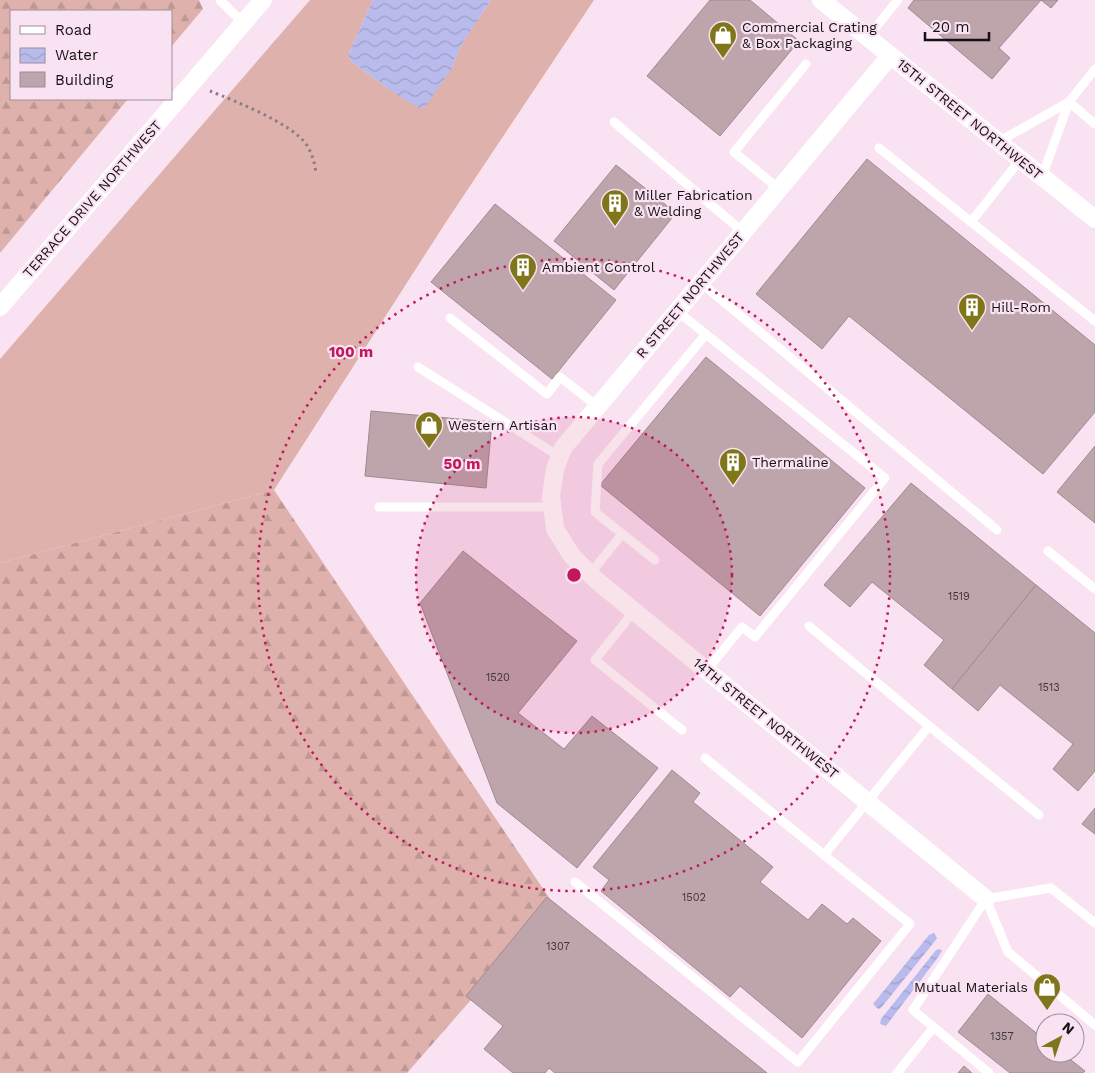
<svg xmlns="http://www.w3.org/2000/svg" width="1095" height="1073" font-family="'Work Sans',sans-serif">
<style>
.grass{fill:#deb1ac}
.forest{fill:url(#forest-firs)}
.water{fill:url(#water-waves)}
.building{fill:#bea4ab;stroke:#a28990}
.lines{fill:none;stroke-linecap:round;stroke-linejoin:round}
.path{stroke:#8a7b86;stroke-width:3;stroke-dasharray:2.5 4;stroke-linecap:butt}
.lane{stroke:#fff;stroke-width:9}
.street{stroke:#fff;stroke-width:18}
.ring{fill:none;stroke:#c2185b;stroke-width:2.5;stroke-dasharray:2.5 5}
.labels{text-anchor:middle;stroke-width:4.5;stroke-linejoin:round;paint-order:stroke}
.number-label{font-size:11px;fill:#40343a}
.poi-label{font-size:14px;fill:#160f15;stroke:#f9e3f3;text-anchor:start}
.street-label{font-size:14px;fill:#160f15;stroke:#f9e3f3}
.centre{fill:#c2185b;stroke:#f9e3f3;stroke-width:2.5}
.ring-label{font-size:15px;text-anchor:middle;font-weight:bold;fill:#c2185b;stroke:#f9e3f3;stroke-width:4.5;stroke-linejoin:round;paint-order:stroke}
</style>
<defs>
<pattern id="forest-firs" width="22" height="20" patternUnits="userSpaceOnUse" patternTransform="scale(1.25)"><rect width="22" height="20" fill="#deb1ac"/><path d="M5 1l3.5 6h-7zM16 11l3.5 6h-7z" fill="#be9793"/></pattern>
<pattern id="water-waves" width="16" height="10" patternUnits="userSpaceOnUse" patternTransform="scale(1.25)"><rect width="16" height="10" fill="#b8bbec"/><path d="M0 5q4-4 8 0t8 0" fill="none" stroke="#9da0ca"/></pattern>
</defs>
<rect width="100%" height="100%" fill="#f9e3f3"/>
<path class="grass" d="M310,0H373L349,53V58L352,62L390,90L453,67C459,42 478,21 491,0H594L446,222L274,490L0,563V359Z"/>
<g class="forest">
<path d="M0,0H199L203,9L171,47V11H11V99H128L0,253Z"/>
<path d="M274,490L554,905L407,1073H0V563Z"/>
</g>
<g class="water">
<path d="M373,0H491L463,42L455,59L453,67L425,107L422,108L417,107L390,90L352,62L349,58V53Z"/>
<path d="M934,933L937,938L935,941L881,1008L878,1009L873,1004L929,935Z"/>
<path d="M940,949L942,951L936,960L889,1022L886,1026L880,1024L881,1019L936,950Z"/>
</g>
<g class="building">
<path d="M710,0H750L799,41L720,136L647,76Z"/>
<path d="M914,0H1041L999,48L1010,58L992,79L908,8Z"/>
<path d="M1041,0H1058L1051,8Z"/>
<path d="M867,159L1095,345V412L1043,474L849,316L822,349L756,294Z"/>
<path d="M616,165L676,213L614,290L554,241Z"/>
<path d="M495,204L616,300L552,379L431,282Z"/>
<path d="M706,357L865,488L760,616L600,485Z"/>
<path d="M371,411L492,422L486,488L365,476Z"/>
<path d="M1095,446V523L1057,492Z"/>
<path d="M911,483L1036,585L952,689L924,665L944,640L872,582L850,607L824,585Z"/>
<path d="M463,551L577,641L518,713L564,749L592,716L658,768L577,868L497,803L420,603Z"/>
<path d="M1036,585L1095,633V771L1078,791L1053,769L1073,744L1000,685L978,711L952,689Z"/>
<path d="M672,770L700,793L693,802L773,867L760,882L808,920L822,904L847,924L853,918L881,941L802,1038L740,986L730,997L601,891L609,880L593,867Z"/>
<path d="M1095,808V834L1082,824Z"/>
<path d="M547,897L767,1073H555L549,1068L545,1073H513L484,1049L503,1026L466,996Z"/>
<path d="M988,994L1045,1040V1053H1062L1085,1071L1083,1073H1010L958,1032Z"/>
<path d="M964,1066L972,1073H958Z"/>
</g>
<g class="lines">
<path class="path" d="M210,91C235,101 291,123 306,144C312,153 315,163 316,174"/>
<g class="lane">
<path d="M220,0L243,23"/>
<path d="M867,38L898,0"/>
<path d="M614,122L743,232"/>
<path d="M998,142L1069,102L1095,124"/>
<path d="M879,148L971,222"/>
<path d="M1020,160L971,222L1095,321"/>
<path d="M1042,177L1069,102L1095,69"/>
<path d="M779,189L734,152L806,64"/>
<path d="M700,282L997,530"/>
<path d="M677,311L885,478L755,637L742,627L707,670"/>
<path d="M450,318L547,394L560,377L597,406"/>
<path d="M418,367L560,457"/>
<path d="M379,507H552"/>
<path d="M1048,551L1095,589"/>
<path d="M655,560L595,512L598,464L706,334"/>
<path d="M590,574L622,534"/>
<path d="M634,611L595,660L682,730"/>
<path d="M809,626L929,726"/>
<path d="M705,758L824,855"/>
<path d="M575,882L798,1062L910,924L824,855L929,726L1039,815"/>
<path d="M986,899L1008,952L1095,1025"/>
<path d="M897,1073L934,1027"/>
<path d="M989,1073L913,1010L986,899L1051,888L1095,923"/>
</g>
<g class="street">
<path d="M821,0L1095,219"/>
<path d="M890,56L563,448L555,469L551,496L555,529L572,556L596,580L986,899"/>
<path d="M0,307L263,0"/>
</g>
</g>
<circle cx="574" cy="575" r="158" fill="#c2185b" fill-opacity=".12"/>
<g class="ring">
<circle cx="574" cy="575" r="158"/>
<circle cx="574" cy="575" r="316"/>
</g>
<defs>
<g id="shop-pin" transform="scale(1.4375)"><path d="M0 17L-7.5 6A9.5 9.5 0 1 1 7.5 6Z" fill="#7e7619" stroke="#f9e3f3"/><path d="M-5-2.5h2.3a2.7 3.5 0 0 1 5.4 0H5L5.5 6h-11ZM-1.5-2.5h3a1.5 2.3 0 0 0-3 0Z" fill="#fff"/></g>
<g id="building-pin" transform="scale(1.4375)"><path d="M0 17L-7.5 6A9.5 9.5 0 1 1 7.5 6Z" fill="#7e7619" stroke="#f9e3f3"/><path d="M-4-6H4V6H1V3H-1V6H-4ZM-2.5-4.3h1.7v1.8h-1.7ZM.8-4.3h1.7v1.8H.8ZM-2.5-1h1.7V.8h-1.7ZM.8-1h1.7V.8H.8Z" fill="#fff"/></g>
</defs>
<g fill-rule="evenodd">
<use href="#shop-pin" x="723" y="35"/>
<use href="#building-pin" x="615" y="203"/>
<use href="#building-pin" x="523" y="267"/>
<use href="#building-pin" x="972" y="307"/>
<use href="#shop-pin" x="429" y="425"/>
<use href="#building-pin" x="733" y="462"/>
<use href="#shop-pin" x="1047" y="987"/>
</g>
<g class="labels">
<g class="number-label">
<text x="959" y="600">1519</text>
<text x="498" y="681">1520</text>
<text x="1049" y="691">1513</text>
<text x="694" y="901">1502</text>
<text x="558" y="950">1307</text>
<text x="1002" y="1040">1357</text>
</g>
<g class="poi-label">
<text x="742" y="32">Commercial Crating<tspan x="742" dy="16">&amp; Box Packaging</tspan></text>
<text x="634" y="200">Miller Fabrication<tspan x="634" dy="16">&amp; Welding</tspan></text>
<text x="542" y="272">Ambient Control</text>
<text x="991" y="312">Hill-Rom</text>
<text x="448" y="430">Western Artisan</text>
<text x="752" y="467">Thermaline</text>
<text x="1028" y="992" text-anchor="end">Mutual Materials</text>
</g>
<g class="street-label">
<text transform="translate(970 119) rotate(39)" y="5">15TH STREET NORTHWEST</text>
<text transform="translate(92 199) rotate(-49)" y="5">TERRACE DRIVE NORTHWEST</text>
<text transform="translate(690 295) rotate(-50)" y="5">R STREET NORTHWEST</text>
<text transform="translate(766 718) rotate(39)" y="5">14TH STREET NORTHWEST</text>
</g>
</g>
<circle cx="574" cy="575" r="8" class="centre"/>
<g class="ring-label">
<text x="351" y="357">100 m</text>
<text x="462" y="469">50 m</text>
</g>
<rect x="10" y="10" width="162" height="90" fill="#f9e3f3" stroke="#9e8e9a"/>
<rect x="20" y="26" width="25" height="8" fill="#ffffff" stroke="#9e8e9a"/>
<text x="55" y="35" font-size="15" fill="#160f15">Road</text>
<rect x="20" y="48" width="25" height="15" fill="url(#water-waves)" stroke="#9e8e9a"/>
<text x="55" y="60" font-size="15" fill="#160f15">Water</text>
<rect x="20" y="72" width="25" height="15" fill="#bea4ab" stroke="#9e8e9a"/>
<text x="55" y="85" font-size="15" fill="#160f15">Building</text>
<g transform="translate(1060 1038) rotate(40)"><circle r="24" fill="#f9e3f3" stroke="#9e8e9a"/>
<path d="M0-4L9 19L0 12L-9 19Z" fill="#7e7619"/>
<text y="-8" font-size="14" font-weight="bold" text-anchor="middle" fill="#160f15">N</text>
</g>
<path d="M925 32v8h64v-8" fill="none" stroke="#160f15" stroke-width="2.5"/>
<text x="932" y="32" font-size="15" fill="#160f15" stroke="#f9e3f3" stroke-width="4" paint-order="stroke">20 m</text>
</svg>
